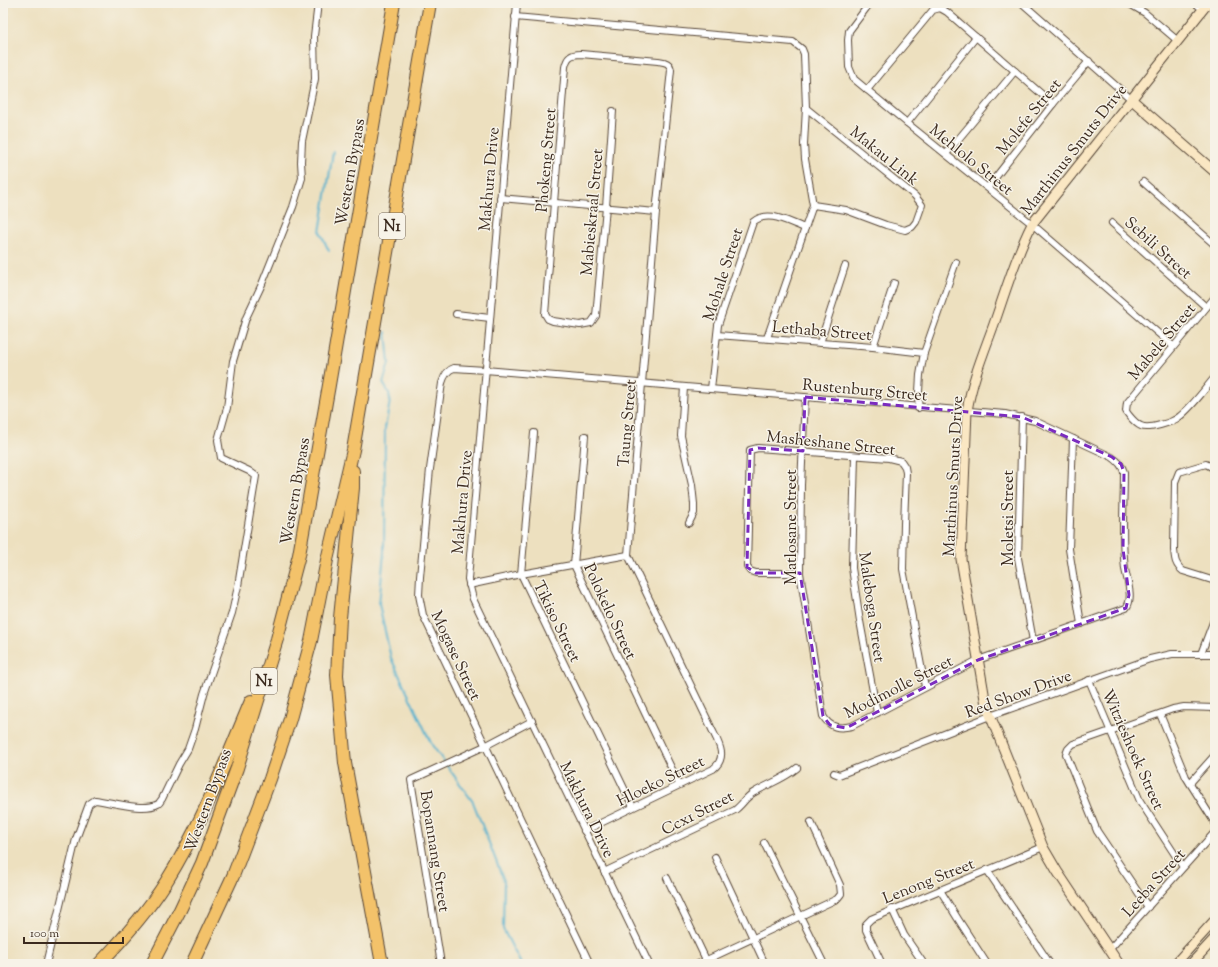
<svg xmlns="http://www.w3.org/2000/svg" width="1218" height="967" font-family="'Sorts Mill Goudy',serif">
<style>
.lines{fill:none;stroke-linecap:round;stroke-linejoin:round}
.stream{stroke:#4fb0ce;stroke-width:2}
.street-casing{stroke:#564536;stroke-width:8}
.secondary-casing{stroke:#564536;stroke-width:11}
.highway-casing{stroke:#564536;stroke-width:14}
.street{stroke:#fff;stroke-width:6}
.secondary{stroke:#fae7c3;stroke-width:9}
.highway{stroke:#f3c26a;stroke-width:12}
.marked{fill:none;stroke:#7b2cbf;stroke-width:3;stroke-dasharray:8 5;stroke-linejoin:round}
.labels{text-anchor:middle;stroke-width:3;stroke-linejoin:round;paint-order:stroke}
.shield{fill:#f7f3e8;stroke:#73665b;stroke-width:1}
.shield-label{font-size:15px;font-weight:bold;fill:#3b2a1e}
.street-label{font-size:16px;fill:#3b2a1e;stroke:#f7f3e8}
</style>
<rect width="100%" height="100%" fill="#f7f3e8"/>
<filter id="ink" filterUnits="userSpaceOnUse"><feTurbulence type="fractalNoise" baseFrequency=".025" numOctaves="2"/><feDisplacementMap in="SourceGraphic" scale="8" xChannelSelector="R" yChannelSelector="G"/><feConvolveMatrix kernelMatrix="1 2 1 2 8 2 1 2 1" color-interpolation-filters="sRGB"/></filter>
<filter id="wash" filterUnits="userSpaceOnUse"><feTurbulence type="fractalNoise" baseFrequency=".012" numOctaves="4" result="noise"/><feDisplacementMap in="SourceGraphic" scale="16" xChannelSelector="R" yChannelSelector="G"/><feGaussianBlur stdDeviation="0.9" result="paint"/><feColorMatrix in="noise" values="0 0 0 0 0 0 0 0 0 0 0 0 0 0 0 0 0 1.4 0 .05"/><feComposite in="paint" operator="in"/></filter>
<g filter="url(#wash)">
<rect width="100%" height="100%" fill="#ede0bf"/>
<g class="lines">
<g class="stream">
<path d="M329,251L320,232L333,152"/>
<path d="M386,332L389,363L383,383L389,393L390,401L385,428L384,553L379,604L391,658L432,745L473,802L504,881L503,929L521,964"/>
</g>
</g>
</g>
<g filter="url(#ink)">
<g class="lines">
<g class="street-casing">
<g id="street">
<path d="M517,3L468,579L473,599L649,964"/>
<path d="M870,3L849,31L848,40L849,67L854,79L907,123L1032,224L1173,346"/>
<path d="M1022,3L1131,99"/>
<path d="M1128,3L1145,13L1178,41"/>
<path d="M1195,3L1203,9"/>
<path d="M515,17L793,42L802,49L804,54L806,108L804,144L805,159L813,205L767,338"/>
<path d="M867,90L933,10L940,8L947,12L1053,104"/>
<path d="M806,108L915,196L922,205L916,222L912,227L905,230L886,225L846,210L813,205"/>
<path d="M907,123L976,37"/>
<path d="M946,154L1015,71"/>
<path d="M1143,182L1215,245"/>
<path d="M988,187L1053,104L1089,61"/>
<path d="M500,198L656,212"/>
<path d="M1112,223L1206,307"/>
<path d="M1215,297L1127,403L1126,411C1128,415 1136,424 1141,426C1149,430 1173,422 1179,417C1193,406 1204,390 1215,377"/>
<path d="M456,314L490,318"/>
<path d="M717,335L873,347L924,353"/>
<path d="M820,343L845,266"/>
<path d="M873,347L894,283"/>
<path d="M684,387L681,436L692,485L694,504V513L689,523"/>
<path d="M711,389L718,325L753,222C768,209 788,222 805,228"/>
<path d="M918,408L920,375L924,353L956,262"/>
<path d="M1022,417L1018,558L1033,641"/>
<path d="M534,433L521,574L633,807"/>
<path d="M585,436L574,565L679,784"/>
<path d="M1073,439L1069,549L1081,624"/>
<path d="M855,456L852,568L860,621L877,713"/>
<path d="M1215,471L1213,468L1206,464L1179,472L1175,482L1174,550C1175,559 1175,565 1183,571L1215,581"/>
<path d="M800,573H756L750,571L747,567L750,450L758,448L889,458L901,461L905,467L906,473L904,524L903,569L925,687"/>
<path d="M469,585L521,574L628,555"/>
<path d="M1201,654L1215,617"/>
<path d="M1089,680L1140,801L1183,867"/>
<path d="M1160,714L1186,777L1215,823"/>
<path d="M834,773L839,775L990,716L1150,659L1172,654H1215"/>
<path d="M1190,783L1215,755"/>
<path d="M584,831L713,769C730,756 716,740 710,725L628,555L656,212L671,70C670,62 664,62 658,61L581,54C571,54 567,57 565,67L545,314L548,319L553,321L580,325L591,323L596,316L606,207L613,111"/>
<path d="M764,843L824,964"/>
<path d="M715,857L765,964"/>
<path d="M987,870L1050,964"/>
<path d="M604,872L735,810C742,805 746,797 753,793C768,784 784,779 797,768"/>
<path d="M667,878L708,964"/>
<path d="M940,890L958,919L987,964"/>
<path d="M1148,907L1097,831L1066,754L1068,749L1073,744L1173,709L1184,707L1215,708"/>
<path d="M892,909L904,935L924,964"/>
<path d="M1109,950L1215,832"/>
<path d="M46,964L76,839L89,804L95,800C111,802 144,812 158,804C159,804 161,800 162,799L179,764L188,749L195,729L204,694L232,613L238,586L256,476L249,471L221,458L218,440L227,408L233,361L246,318L262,284L293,207L302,178L301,162L302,141L315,79L314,36L318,3"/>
<path d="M441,964L411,780L485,746L532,721"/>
<path d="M590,964L423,615L419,595L420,577L430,469L442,383C444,376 447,370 454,368L485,370L1005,414L1035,421L1112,457C1118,461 1122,465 1124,472C1124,504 1121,537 1125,569C1127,580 1134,599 1126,608L978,660L852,726C839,729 830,728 823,716L800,573L801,485L805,397"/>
<path d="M698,964L837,899L841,894L840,885L811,822"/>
<path d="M882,964L866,930V924L871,919L1043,847"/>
</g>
</g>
<g class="secondary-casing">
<g id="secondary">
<path d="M1131,99L1215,172"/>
<path d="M1119,964L1057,871L1043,847L986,705L961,559L967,411C972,380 984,352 994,324C1006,290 1016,255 1032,224L1208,3"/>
<path d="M1175,964L1215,920"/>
<path d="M1191,964L1215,938"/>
</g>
</g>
<g class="highway-casing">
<g id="highway">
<path d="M353,471V488L340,618L337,675L345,763L382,964"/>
<path d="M99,964C124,938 147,912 166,882C202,825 225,762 251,701"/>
<path d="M152,964L180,910L202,863L237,768L277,639L299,555L329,385L394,3"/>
<path d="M192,964L233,876L270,779L290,719L311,641L327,560L353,450L430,3"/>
</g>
</g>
<use href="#street" class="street"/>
<use href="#secondary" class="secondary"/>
<use href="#highway" class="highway"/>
</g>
</g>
<path class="marked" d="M805,397L1022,417L1112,457L1121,464L1124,472L1123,549L1129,595L1126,608L978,660L846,728L830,725L823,716L800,573H756L747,567L750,450L758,448L803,451Z"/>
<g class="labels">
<g class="shield">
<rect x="379" y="213" width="26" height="26" rx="3"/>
<rect x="251" y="668" width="26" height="26" rx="3"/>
</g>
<g class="shield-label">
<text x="392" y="231">N1</text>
<text x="264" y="686">N1</text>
</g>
<g class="street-label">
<text transform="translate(1028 116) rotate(-51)" y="6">Molefe Street</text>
<text transform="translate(1073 149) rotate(-52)" y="6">Marthinus Smuts Drive</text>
<text transform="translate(885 155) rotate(39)" y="6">Makau Link</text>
<text transform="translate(972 159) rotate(39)" y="6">Mehlolo Street</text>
<text transform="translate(545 160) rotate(-85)" y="6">Phokeng Street</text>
<text transform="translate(349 172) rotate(-80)" y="6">Western Bypass</text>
<text transform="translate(488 179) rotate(-85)" y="6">Makhura Drive</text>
<text transform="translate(591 212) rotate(-85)" y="6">Mabieskraal Street</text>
<text transform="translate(1159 247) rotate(42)" y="6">Sebili Street</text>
<text transform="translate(722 274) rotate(-72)" y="6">Mohale Street</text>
<text transform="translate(822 330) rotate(5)" y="6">Lethaba Street</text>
<text transform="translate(1161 341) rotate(-50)" y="6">Mabele Street</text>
<text transform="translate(865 389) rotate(5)" y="6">Rustenburg Street</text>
<text transform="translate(626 423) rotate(-85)" y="6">Taung Street</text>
<text transform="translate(831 442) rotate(6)" y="6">Masheshane Street</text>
<text transform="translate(952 476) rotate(-87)" y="6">Marthinus Smuts Drive</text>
<text transform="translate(294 491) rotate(-80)" y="6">Western Bypass</text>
<text transform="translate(461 502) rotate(-85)" y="6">Makhura Drive</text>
<text transform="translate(1007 518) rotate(-90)" y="6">Moletsi Street</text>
<text transform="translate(790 527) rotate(-90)" y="6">Matlosane Street</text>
<text transform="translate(873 607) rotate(82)" y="6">Maleboga Street</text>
<text transform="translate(611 611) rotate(65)" y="6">Polokelo Street</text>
<text transform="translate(558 621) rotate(64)" y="6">Tikiso Street</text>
<text transform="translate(457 655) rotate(65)" y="6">Mogase Street</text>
<text transform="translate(898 686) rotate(-27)" y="6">Modimolle Street</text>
<text transform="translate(1018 693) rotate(-20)" y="6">Red Show Drive</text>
<text transform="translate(1134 749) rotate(66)" y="6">Witzieshoek Street</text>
<text transform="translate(660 780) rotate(-26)" y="6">Hloeko Street</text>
<text transform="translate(207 800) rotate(-70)" y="6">Western Bypass</text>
<text transform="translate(588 809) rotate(64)" y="6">Makhura Drive</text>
<text transform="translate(697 812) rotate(-27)" y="6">Ccx1 Street</text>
<text transform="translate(436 851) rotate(81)" y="6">Bopannang Street</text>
<text transform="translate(928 880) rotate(-22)" y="6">Lenong Street</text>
<text transform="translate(1153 882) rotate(-48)" y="6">Leeba Street</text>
</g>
</g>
<rect width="1218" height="967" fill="none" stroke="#f7f3e8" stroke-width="16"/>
<path d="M24 937v6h99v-6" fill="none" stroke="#3b2a1e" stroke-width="2"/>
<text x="30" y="937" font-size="12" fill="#3b2a1e" stroke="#f7f3e8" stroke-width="3" paint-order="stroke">100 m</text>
</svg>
